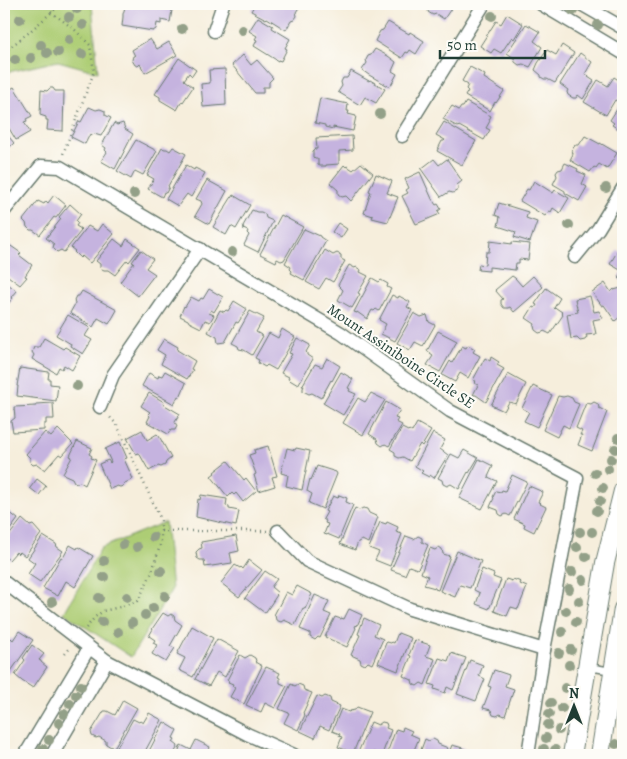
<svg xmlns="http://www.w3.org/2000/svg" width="627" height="759" font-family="Alegreya,serif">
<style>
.green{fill:#adcd75;stroke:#668554}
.building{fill:#c5b3df}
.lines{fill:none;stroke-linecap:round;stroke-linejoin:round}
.lane-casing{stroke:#6a7b6f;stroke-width:9}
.street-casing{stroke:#6a7b6f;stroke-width:15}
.secondary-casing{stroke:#6a7b6f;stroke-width:20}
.path{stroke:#6a7b6f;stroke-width:2.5;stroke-dasharray:1 4;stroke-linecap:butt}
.lane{stroke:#fff;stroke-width:6}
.street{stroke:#fff;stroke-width:12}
.secondary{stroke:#fff;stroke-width:18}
.tree{fill:#93a088}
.labels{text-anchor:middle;stroke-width:4;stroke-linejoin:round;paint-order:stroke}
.street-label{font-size:15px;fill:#1f3d34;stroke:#fdfcf7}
</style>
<rect width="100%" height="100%" fill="#fdfcf7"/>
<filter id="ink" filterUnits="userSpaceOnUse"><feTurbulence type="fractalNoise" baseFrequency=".02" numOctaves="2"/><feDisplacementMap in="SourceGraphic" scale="10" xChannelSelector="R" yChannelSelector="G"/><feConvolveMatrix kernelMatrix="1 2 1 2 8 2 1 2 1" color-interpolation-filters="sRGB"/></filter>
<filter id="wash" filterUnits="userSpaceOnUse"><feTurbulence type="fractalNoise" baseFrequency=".0096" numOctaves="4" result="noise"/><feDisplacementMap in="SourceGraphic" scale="20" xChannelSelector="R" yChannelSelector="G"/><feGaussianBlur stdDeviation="1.12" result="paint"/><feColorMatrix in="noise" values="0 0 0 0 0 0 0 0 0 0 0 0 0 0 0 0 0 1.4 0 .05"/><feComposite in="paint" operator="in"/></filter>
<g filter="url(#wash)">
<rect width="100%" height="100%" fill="#f6eedc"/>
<g class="green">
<path d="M4,4H92L98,72L58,61L4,73Z"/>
<path d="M165,522L172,589L131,657L64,613L101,548Z"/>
</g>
<g id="blocks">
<g class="building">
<path d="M126,4H173L170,22L161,20V24L157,23L156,29L153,31L122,26L123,17V14Z"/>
<path d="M255,4H295L300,6L296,12L297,16L294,20L291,21L286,30L267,18L266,19L251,11Z"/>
<path d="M425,4H454L444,19L436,14L433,15L428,12L429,8L424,5Z"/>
<path d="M507,14L523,24L514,39L512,37L501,53L494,49L491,53L480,46L496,21L501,24Z"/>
<path d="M258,17L273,26L272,28L290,39L285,48L287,49L281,61L278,60V61L254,46L257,40L255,39L257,36L249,31Z"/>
<path d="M388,22L409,34L410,32L424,41L416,54L410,50L408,53L406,52L402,58L375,41L380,31L383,30Z"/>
<path d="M526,24L540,32L534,41L542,47L530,67L523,64L519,65L515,62L514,58L507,53Z"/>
<path d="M150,39L157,49L169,42L177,55L145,73L140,64L138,66L135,65L132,60L133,56H135L132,50Z"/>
<path d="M562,45L574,53L555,83L547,79H544L541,77V75L535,70L538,63L547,50L556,55Z"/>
<path d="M375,49L388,56L396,62L392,71L397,74L390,87L369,75L362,70L367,63L366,60L368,56L371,55Z"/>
<path d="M580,53L592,62L585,74L589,76L588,77L594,81L583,99L578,95L576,98H573L568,95L567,92L568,90L560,84Z"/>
<path d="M243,55L251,65L257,60L273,78L269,82V87H263V93H255L232,65Z"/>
<path d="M179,58L196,70L192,76L189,73L184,80L193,87L183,102L182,101L177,110L160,100V97L155,94Z"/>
<path d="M470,67L485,75L484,78L504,91L496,103L495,102L490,111L465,96L468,91L466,89L468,85L462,81Z"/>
<path d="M225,69L226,105L203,107L201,84L210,83L209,70Z"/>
<path d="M351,71L369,81L370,80L385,89L376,103L365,97L360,105L338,92L342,86L341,82L343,78H347Z"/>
<path d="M614,77L623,83V91L617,101L615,100L606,115L584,102L598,80L608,86Z"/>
<path d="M14,87L32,116L26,119L27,121L24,122L30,132L16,140L4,120V93Z"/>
<path d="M50,88H53L55,91H64L63,131L47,130L48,120H46V117L40,115L41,90L47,91Z"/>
<path d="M623,95V129L622,128L620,130L612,125L614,123L610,120L621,103L619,102Z"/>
<path d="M320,98L348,104L347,111H349L348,114L356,116L353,131L333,127V129L325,127V125L315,123Z"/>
<path d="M466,102L491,116L489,120L490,121L486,128L490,130L484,140L459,126L458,127L443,119L452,106L459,110L461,107H463Z"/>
<path d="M89,107L96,110L100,109L105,111V115L111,118L101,136L94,134L93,135L90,134L85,144L71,137L79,121L81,122Z"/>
<path d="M444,122L476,141L462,165L437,151L442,141H444L445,140L436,135Z"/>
<path d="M114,123L117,125L123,123L125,129L133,134L115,169L101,161L107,152L105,150L106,148L102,145Z"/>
<path d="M4,131L14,143L4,152Z"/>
<path d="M352,136L353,150L339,151V164L326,165V166H320L318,165V159H315L313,157V151L315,149H317L316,138Z"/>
<path d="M585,136L600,144V143L617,153L607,169L599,164L596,168L594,167L590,172L570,160L573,154L572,150L575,145H579Z"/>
<path d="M136,140L157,151L143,175L135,171L131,179L117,171Z"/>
<path d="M173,147L186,154L168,186L169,187L166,193L164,192L162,197L148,189L154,179L147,175L162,148L165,149H167L170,151Z"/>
<path d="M434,159L439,165L447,159L462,181L457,185L458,186V190L453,193L449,192L441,197L421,169Z"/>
<path d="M361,163L373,173L351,201L346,196L342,197L338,194V190L330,183L344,165L346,167L347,166L353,170Z"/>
<path d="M565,163L578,169L577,171L586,175L582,184L587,187L579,201L565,193V191L553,184L557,176L556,173L558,170L562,169Z"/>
<path d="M186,165L194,170L195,168L205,173L191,197L187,194L178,206L166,199Z"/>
<path d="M420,172L432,199L436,205L438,204L441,209L438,211L440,214L416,224L402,196L408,193L406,190L409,188L405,179Z"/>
<path d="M376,174L392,181L387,193L398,197L388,222L372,218L373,216L364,213L371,192L369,191Z"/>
<path d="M207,180L227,191L209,224L195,216L202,204L201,201L196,199Z"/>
<path d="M534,181L553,193L555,190L569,198L560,213L553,208L551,212L549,211L545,216L520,201L527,189L529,190Z"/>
<path d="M54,195L66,205L56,218L54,217L40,235L33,230H30L27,227L26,223L23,220L38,201L44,204L46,201L48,203Z"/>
<path d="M233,195L250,205L236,229L231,226L226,235L213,227Z"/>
<path d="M499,203L528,212L526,218L537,222L530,242L514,237L516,232L498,226L500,217L495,215Z"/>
<path d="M70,204L81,214L76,221L78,223L76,226L81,229L80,230L81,231L64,252L61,250L57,252L53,248L54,244L46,238L61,219L59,217Z"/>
<path d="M252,210L257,212H261L265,214L266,218L273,221L258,252L244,245L249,235L247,233L248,231L243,229L244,227L243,226Z"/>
<path d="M281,215L303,227L284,260L281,261L277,259L276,262L260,254Z"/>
<path d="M338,223L347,229L341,238L332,232Z"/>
<path d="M102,224L114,234L90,263L82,256L80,258L74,252L75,251L71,248L88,226L97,231Z"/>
<path d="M304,229L320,236V237L326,241L304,280L291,273L292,271L290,269L291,267L285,263Z"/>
<path d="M114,239L123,246L127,239L140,248L129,262L127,260L115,275L108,270H104L100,268V264L96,261Z"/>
<path d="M490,241L512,244V242L530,244L528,260L519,259V263H516L515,270L489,267V271L478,270L479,264L485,265L486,252H489Z"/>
<path d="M8,244L21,253L19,255L32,265L25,276L27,277L20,285L4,273V250Z"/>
<path d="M141,250L153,259L146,268L155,274L138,296L120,282L134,263L132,262Z"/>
<path d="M325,250L333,255L337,253L341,255V259L345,261L333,282L326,278L319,289L306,282Z"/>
<path d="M618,250L623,253V281L619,279L620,277L619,276L622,271L610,264Z"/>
<path d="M349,265L355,268L356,267L361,270L360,272L368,276L358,293L360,294L352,308L338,300L343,290L338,285Z"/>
<path d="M512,276L515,278L522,286L533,276L543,287L514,312L510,307L508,308H504L501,304V300L503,299L495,290Z"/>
<path d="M372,278L379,282L381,280L388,284L387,287L391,289L379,311L376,309L374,311L372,310L367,319L357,312V313L354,312Z"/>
<path d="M4,281L17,291L12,297L13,298L4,308Z"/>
<path d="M605,283L611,292L614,289V290L621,288L623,292V316H621L615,321L604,305L602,306L592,292Z"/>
<path d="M546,288L560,298L554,308L555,309L556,308L562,312L561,313L563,315L550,334L544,331L543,332L539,333L535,330L534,326L535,324L526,318L533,307L535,308L537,305L535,304Z"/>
<path d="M209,289L223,297L214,312L211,310L209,313L214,315L210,322L205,320L201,328L189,322L188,320L180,316L184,306L185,307L191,297L199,301L201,298L203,299Z"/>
<path d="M82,291L117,310L109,324L98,318L93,327L70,313L75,304L74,300L76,296H79Z"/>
<path d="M392,295L398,298L399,296L410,302L407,307L412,310L395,341L381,334L386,324L379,320Z"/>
<path d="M590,296L594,312L599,311L603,318L593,320L596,334L586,335L587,337L585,340L580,341L577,338L571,339L567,314L578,312L575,299Z"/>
<path d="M234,301L247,309L238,323L236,322L225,342L218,343L217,337L208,332L220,310L224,312L226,310L228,311Z"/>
<path d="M250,311L264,318L256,332L263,336L252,355L244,350L239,349L238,346L232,343Z"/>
<path d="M414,313L421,317L427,315L429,322L435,325L423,346L415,342L410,350L397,343Z"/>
<path d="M68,315L90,328L85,336L92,340L83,354L70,346L71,344L56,335Z"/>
<path d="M282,329L295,337L279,365L276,370L267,365L265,367L258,363L259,360L255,358L269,333L278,338Z"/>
<path d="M438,331L457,341L440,372L427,365L433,356L430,354L431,353L427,351Z"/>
<path d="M44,338L63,349L65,347L80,356L72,370L64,365L62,369L59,367L56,373L32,359L34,355L32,352L34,347H39Z"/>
<path d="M297,338L310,345L306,352L307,353V355L313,359L298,385L288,379L289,377L281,373L292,354L289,353Z"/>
<path d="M164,339L178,347L177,350L195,361L191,369L193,370L187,379L161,364L165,355L157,350Z"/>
<path d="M468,345L475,349L473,352L480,356L468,378L460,373L455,382L442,375L450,361L452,363L462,346L466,348Z"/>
<path d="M491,357L499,362L497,365L504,369L486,402L476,395H473L478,385L474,383L476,381L473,380L485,358L490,361Z"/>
<path d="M327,358L340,366L332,381L331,380L321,398L312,393L309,394L303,391V388L304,386H302L315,364L322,367Z"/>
<path d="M20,368L49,372L48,379H50V384L58,385L56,401L17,396L18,386H17Z"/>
<path d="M165,371L186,383L180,397L178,396L174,404L142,386L149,373L158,378L159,375L162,376Z"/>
<path d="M341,372L353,379L348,388L350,389L349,391L356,394L343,415L323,403Z"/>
<path d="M508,374L526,384L516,404L509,402L504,411L491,405Z"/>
<path d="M533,386L552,395L537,427L524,421L529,412L522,408Z"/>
<path d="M149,393L164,402L163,404L180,414L175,422L177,426L175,430H171L168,434L147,422L150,416L148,414L150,412L141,406Z"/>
<path d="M371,393L385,400L376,415L375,414L363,435L343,423L358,398L365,402Z"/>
<path d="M558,396L563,397L567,396L572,398L574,402L579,404L569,428L563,425L557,437L543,430Z"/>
<path d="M386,402L400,410L395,418L398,419L396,422L402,425L389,446L385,444L382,446L378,443L377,439L369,434Z"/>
<path d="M594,402L598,404L599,408L607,412L592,451L578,445L582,435H580L582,431L576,428L586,403L591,404Z"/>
<path d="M53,403L54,419H46V424H44V430L13,432L11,421L15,418L14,407L36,406V404Z"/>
<path d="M417,423L431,431L422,446L420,444L410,461L403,457L399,458L395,456V452L390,449L402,428L408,431L409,430L412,432Z"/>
<path d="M58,429L73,444L62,456L59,454L45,470L37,464L33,465L30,462V458L26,454L45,432L51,437Z"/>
<path d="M142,430L147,440L157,434L159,436L171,458L166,462L165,465L161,467L158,466L149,471L139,453L136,454L127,438Z"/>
<path d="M433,433L445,440L440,449L448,455L434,478L430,475L429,477L421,473L423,471L415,466Z"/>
<path d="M77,441L92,448L89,454L92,456L91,458L96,460L85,485L80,482L77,483L74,482L72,478L63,474L72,457L70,456Z"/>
<path d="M120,442L127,458L124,459L133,479L125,483L123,486L120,487L117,486L110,489L99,464L108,460L110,463L111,462L105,449Z"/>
<path d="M268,446L277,476L272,477L275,486L259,491L254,475L256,474L249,455L255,453L254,450Z"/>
<path d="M287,448L295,450L296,448L310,451L302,490L286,486L288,475L281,473Z"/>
<path d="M464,450L478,458L469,473L468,472L459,489L451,484L447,486L443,484L442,480L438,478L451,454L459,458Z"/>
<path d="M479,459L493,466L488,477L497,481L482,509L459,498Z"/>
<path d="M228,461L244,480L246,478L256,491L243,502L236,493L234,495L232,493L228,497L211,476L215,473L214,472Z"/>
<path d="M317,466L336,472L337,474L323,509L309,503L312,494L307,491L310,479L311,480Z"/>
<path d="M512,475L527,482L510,516L506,514L502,516L499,514L498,510L490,507L494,498L493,497L496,491L501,492L502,490L505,491Z"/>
<path d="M37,479L46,486L39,495L30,488Z"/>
<path d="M529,486L543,492L538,502L541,503L540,504L546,507L534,532L524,527L525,524L514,519Z"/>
<path d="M201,495L227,499L226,506L229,507V509L239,511L236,526L196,517L198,499L200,500Z"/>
<path d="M339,495L347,498L346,502L353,505L339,539L327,534V535L324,534L328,524L325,523L326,521L323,519L327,512L325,511L333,496L338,498Z"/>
<path d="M4,508L18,519L4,538Z"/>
<path d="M355,508L359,510L363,508L367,509L369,513L378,517L368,543L362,540L358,542L355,550L340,544Z"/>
<path d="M22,519L30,526L33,525L41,534L25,556L20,552L18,554L16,552L9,560L4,556V542Z"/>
<path d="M380,522L386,524L387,522L398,527L396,532L402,534L390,566L375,560L379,552L369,548Z"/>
<path d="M43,536L56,544L57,547L63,551L40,582L28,574L35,563L28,558Z"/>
<path d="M236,536L239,551L230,553L232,563L205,567L204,560H200L197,558L196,552L199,549L202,548L201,542Z"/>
<path d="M406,536L414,539L418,536L422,538V542L428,545L419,567L417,569L409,566L405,575L391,570Z"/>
<path d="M70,545L77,549L78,547L93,556L75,587L66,581L58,596L43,588L61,557L63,558Z"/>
<path d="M439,547L442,549L443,554L450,556L438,590L435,589V588L424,585L428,576L421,573L430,548L435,550Z"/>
<path d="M457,551L481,561L470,588L460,585L455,597L440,591Z"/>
<path d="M249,560L262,570L239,597L221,583L235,565L240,568L241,567L243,569Z"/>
<path d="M482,569L494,574L493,577L501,580L489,609L476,604L480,593L474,590Z"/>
<path d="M265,571L277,579L271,587L278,593L276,595H277L265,613L245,598Z"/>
<path d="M506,579L512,581L513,579L521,582L520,584L527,587L518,609L511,607L507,616L494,611Z"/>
<path d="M297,586L312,594L305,609L303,608L295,625L284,620L281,622L276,620L275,615H274L286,592L292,595Z"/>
<path d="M315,595L329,601L324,612L331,615L320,638L318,637L315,640L310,637V633L300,629Z"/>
<path d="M349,609L362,615L357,626L356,625L355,627L356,628L347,647L325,637L335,617L341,619V618L344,619Z"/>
<path d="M163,613L168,616L171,614L174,616L175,620L182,625L170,646L175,648L166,662L152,654L157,645L153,643L155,640L149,636L153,629H152Z"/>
<path d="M364,618L379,625L374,635L383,639L372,664L368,662L365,665L361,663L360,659L351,655L360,635L358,634Z"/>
<path d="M192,626L213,638L193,677L179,670L185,658L177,654Z"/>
<path d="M19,631L33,640L9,674L4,670V637L9,641L11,638L13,640Z"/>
<path d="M398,633L411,638L398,671L378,663L386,643L387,642L391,643L392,642L394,643Z"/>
<path d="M217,639L239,651L225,677L217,672L209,686L195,679Z"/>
<path d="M415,640L430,645L426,656L435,659L425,685L421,683L417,686L413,684L412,680L403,676L411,656L409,655Z"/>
<path d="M32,645L44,654L39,660L41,661V662L47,667L33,688L22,681L15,675L25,660L23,658Z"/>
<path d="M451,653L466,658L453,690L447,687L445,693L434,689L435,686L429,684L439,658L448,661Z"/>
<path d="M240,655L245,658L250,655L255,658L256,661L255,662L262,666L244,704L230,697L235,688L232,686L233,684L228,682L229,681L227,680Z"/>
<path d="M470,660L483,665L479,676L485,679L476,701L457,694Z"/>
<path d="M266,667L280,673L278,677L280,678V683L287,686L275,708L265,703L261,712L246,705Z"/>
<path d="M494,670L509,675L505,686L514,689L505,716L500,714L497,716L493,715L491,710L483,708L491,687L488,686Z"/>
<path d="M291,684L295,686L298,684L303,686L304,690L312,693L303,713L305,715L298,730L284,723L289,713L279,709Z"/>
<path d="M317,696L322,698L325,696L330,698L331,702L340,706L329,730L320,726L315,738L300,731Z"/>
<path d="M123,700L137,708L115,746L111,747L106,744V741L99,737L96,738L92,736L91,732L104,711H107L115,715Z"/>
<path d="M357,707L370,712L353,753L338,747L342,737L339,736L340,734L332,731L341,709L349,712L350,711L355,710Z"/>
<path d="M149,713L162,720L143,755H127L116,749L133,719L139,722L140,721L143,723Z"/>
<path d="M164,722L177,730L173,738L175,739L173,742L178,746L174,754L176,755H147Z"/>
<path d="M371,722L378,725L382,722L386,723L387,726L386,728L391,730L383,752L381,754L373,752L372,755H357Z"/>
<path d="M403,727L412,731L410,734L419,738L412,755H393L387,753L396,729L402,731Z"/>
<path d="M425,739L429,741L433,739L437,741L438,744L448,748L445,755H419Z"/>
<path d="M196,740L210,747L206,755H177L181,745L191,750Z"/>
<path d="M452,745L463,748L468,752L467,754L470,755H448Z"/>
</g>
</g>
</g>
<g filter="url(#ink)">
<use href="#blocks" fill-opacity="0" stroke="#6a7b6f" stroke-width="1"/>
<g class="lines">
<g class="lane-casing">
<path id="lane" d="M589,667L623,673"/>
</g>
<g class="street-casing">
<g id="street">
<path d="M541,4L623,53"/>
<path d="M581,4L623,28"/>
<path d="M214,31L223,4"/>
<path d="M402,136L484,4"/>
<path d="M4,211L41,166L60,167L341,333L450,411L577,478L544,650L528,755"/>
<path d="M575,257L598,229L623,188"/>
<path d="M100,407L113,375L200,249"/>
<path d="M278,531L307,561L410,609L544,650"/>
<path d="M4,582L107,661L247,734L294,755"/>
<path d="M25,755L89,648"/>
<path d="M52,755L107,661"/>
</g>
</g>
<g class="secondary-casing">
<g id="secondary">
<path d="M572,755L605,563L623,491"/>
<path d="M600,755L623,609"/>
</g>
</g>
<g class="path">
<path d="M51,12L74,29L90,45L94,72L63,154"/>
<path d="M4,52L27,34L61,4"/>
<path d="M161,531H267"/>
<path d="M86,628L95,617L103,611L120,607L138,601L152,572L161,542V520L117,425L108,415"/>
<path d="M65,654L70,648"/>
</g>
<use href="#lane" class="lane"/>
<use href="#street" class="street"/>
<use href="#secondary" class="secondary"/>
</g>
<g class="tree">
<circle cx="77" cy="9" r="5"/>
<circle cx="573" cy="11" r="5"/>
<circle cx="492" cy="16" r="5"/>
<circle cx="69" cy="17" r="5"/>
<circle cx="20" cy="19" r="5"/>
<circle cx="83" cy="25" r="5"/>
<circle cx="598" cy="25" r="5"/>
<circle cx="182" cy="29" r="5"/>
<circle cx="242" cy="30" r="5"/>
<circle cx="69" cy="40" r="5"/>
<circle cx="41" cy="45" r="5"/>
<circle cx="58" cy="52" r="5"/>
<circle cx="47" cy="53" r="5"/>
<circle cx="82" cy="54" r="5"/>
<circle cx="31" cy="58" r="5"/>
<circle cx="15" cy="60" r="5"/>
<circle cx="380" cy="114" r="5"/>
<circle cx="606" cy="188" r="5"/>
<circle cx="134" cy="194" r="5"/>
<circle cx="569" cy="225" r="5"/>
<circle cx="232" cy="252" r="5"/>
<circle cx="77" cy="386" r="5"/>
<circle cx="618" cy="438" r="5"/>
<circle cx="615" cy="449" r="5"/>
<circle cx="611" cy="459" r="5"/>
<circle cx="608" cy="469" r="5"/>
<circle cx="595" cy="473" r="5"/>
<circle cx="603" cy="488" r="5"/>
<circle cx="600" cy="501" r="5"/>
<circle cx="597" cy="511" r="5"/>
<circle cx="580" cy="532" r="5"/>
<circle cx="592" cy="532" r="5"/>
<circle cx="153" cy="537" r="5"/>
<circle cx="123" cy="545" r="5"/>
<circle cx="137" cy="547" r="5"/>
<circle cx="577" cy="547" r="5"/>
<circle cx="586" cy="557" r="5"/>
<circle cx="104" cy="561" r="5"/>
<circle cx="161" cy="571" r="5"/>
<circle cx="572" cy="572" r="5"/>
<circle cx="104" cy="577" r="5"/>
<circle cx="583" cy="580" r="5"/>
<circle cx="569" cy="589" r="5"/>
<circle cx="165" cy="596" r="5"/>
<circle cx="127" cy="597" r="5"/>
<circle cx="99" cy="598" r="5"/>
<circle cx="579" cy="601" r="5"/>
<circle cx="52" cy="602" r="5"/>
<circle cx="153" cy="608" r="5"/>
<circle cx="566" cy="611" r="5"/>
<circle cx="145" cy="615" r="5"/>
<circle cx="102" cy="622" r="5"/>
<circle cx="576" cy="622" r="5"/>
<circle cx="132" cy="623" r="5"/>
<circle cx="118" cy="632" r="5"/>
<circle cx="562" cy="632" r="5"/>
<circle cx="571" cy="650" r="5"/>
<circle cx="559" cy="653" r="5"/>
<circle cx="569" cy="665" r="5"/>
<circle cx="81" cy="686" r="5"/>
<circle cx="565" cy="688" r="5"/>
<circle cx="76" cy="695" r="5"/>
<circle cx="551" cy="703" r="5"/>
<circle cx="70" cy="704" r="5"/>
<circle cx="562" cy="708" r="5"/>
<circle cx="64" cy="714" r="5"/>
<circle cx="549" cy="714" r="5"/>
<circle cx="59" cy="723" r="5"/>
<circle cx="548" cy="725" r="5"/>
<circle cx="559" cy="730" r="5"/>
<circle cx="546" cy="738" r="5"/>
<circle cx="49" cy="740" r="5"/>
<circle cx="616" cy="744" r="5"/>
<circle cx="43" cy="749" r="5"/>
<circle cx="544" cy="749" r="5"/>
<circle cx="555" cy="750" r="5"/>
</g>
</g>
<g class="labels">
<g class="street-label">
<text transform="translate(401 356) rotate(34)" y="5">Mount Assiniboine Circle SE</text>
</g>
</g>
<rect width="627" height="759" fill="none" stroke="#fdfcf7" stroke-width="20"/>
<g transform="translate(574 706)" stroke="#fdfcf7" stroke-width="4" paint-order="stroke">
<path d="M0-4L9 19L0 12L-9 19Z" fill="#1f3d34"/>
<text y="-8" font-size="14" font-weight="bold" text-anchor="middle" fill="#1f3d34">N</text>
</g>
<path d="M440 50v8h105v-8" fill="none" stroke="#1f3d34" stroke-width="2.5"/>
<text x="447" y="50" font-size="15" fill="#1f3d34" stroke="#fdfcf7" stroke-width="4" paint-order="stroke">50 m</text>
</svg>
